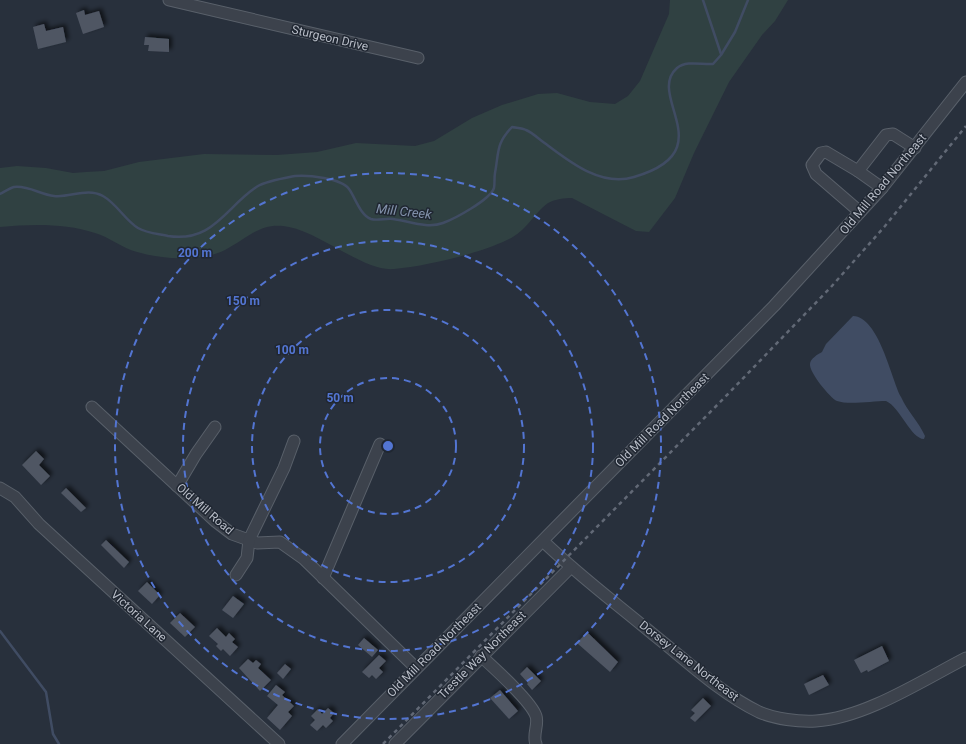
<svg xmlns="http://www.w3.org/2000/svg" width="966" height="744" font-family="Roboto,sans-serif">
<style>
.green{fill:#304142}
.water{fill:#404c63}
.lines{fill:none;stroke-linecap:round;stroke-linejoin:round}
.stream{stroke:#404c63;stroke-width:2.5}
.building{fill:#4f5664;filter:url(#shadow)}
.minor-casing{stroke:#59606a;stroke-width:13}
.minor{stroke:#3c424c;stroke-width:11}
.rail{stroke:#626976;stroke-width:2.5;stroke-dasharray:4 4;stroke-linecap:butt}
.ring{fill:none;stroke:#5375d2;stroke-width:2;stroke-dasharray:7 5}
.labels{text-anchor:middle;stroke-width:3;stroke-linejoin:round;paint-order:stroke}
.street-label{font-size:12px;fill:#b8bdc7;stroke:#202732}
.water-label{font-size:13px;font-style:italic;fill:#8392ab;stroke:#202732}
.centre{fill:#5375d2;stroke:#202732;stroke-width:2}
.ring-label{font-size:12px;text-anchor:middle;font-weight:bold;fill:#5375d2;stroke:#202732;stroke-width:3;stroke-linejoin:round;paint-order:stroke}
</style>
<defs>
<filter id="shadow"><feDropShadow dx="3" dy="-3" stdDeviation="2" flood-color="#0009"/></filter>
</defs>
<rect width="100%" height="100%" fill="#28303c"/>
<path class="green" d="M670,0H788L775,21L762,35L729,82L694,153L675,198L649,232L636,231L572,198C565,198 555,199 548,203C534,213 526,232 507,240C478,254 426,266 394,269C365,272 321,233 289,227C261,221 248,238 225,250C213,256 199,258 186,258C171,259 151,256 137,252C122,248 109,237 95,233C65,223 31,224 0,227V168L17,166L46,168L73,173L86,172L104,171L139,162L204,154L277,155L317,152L356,143L415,146L434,141L472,118L502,105L538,94L557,93L590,102L615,104L628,96L640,81L669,14Z"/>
<path class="water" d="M853,316C879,317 891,378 901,397C907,411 919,422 925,436L924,439C911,439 900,407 886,401C873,401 848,405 837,401C830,398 809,372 810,364C810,359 818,354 822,352L826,344Z"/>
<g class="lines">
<g class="stream">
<path d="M703,0L721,54"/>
<path d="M0,194C4,192 10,188 14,187C28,185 41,195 54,196C70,198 87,187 103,196C117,204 125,220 138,228C146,233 159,234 168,236C214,243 226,206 258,186C267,181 285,178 295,176C308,175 341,178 349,189C355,197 360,215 371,219C377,221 386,218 393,219C409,221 427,229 443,223C454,219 490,200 494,188C495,183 494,178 495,173C499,151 496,144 512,127C516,128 522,128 526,130C533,133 540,140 546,144C571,163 602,187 634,177C724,151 645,96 677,68C687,60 702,65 713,64L721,55L735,32L748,0"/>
<path d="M0,631L46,692L53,734L59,744"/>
</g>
</g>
<g class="building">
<path d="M84,10L85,15L99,11L104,27L83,34L76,13Z"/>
<path d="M44,24L46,31L63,27L66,42L38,49L33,27Z"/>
<path d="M145,37L169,39V52L148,51L149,45H144Z"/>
<path d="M36,451L44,459L39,465L50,476L41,485L22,465Z"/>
<path d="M66,488L86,508L81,512L61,493Z"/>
<path d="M106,540L129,562L124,568L101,545Z"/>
<path d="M147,582L160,595L152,604L138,591Z"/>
<path d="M233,596L244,604L233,618L222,610Z"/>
<path d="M180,613L195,627L185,637L170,623Z"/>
<path d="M217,628L226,637L229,633L235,639L232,642L238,647L230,656L223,649L221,651L216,646L218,644L209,636Z"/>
<path d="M587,632L618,662L610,672L577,643Z"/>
<path d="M364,638L378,650L372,657L358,645Z"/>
<path d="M882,646L889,661L868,672L867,670L861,673L854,660Z"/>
<path d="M379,655L386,661L379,668L383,672L376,679L372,675L369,678L362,672Z"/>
<path d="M248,659L253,663L256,660L261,664L258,668L271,680L260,691L239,668Z"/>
<path d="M285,664L291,669L283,679L277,673Z"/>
<path d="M527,667L541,681L532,690L527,684L528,683L520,674Z"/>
<path d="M823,675L829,685L809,695L804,684Z"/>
<path d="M276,685L285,692L282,695L294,706L288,712L292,716L280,730L267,718L278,705L267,696Z"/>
<path d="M500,690L518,711L509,719L490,698Z"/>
<path d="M703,698L711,706L695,722L690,718L695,713L691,710Z"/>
<path d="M328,708L334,713L330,718L333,721L326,728L323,725L317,731L310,725L315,720L311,716L318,709L322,714Z"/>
</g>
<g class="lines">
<g class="minor-casing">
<g id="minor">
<path d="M169,0L418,58"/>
<path d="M858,171L826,152L821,153L812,165L816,174L860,212"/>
<path d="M882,188L858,171L886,135L893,134L915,148"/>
<path d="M92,407L215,521L232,534L257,543L280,542L304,559L416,668"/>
<path d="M177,486L196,454L215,427"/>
<path d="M0,488L15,497L39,524L279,744"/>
<path d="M543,541C578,575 617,604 654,635C688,662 720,693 759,712C775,719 799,722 816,721C865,718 923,680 966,658"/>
<path d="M236,575L247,558L249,540L284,468L294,441"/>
<path d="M323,578L380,444"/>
<path d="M481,656C494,668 531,701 536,716C539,725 532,735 536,744"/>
<path d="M342,744L774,306L882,188L966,82"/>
<path d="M395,744L571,567"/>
</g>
</g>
<use href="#minor" class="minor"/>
<path class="rail" d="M383,744L727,395L831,287L885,226L966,126"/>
</g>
<g class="ring">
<circle cx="388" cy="446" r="68"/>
<circle cx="388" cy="446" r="136"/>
<circle cx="388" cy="446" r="205"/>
<circle cx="388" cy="446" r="273"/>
</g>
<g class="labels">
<g class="street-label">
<text transform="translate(330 38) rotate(13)" y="4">Sturgeon Drive</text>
<text transform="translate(883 184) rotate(-50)" y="4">Old Mill Road Northeast</text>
<text transform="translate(662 420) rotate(-45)" y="4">Old Mill Road Northeast</text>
<text transform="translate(205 509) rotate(41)" y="4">Old Mill Road</text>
<text transform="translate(139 616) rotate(42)" y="4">Victoria Lane</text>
<text transform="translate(434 650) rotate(-45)" y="4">Old Mill Road Northeast</text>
<text transform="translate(482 655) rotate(-45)" y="4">Trestle Way Northeast</text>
<text transform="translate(689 661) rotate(38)" y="4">Dorsey Lane Northeast</text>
</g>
<g class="water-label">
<text transform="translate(404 211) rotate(6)" y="5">Mill Creek</text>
</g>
</g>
<circle cx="388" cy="446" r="6" class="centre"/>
<g class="ring-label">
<text x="195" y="257">200 m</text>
<text x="243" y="305">150 m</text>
<text x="292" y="354">100 m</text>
<text x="340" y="402">50 m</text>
</g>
</svg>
